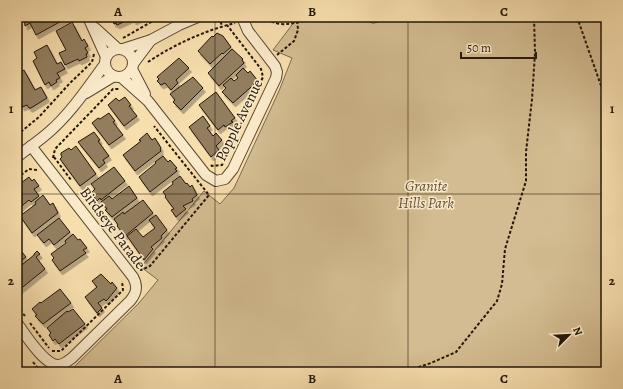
<svg xmlns="http://www.w3.org/2000/svg" width="623" height="389" font-family="Alegreya,serif">
<style>
.green{fill:#d3bc91;stroke:#7c694d}
.building{fill:#927e5e;stroke:#241609;filter:url(#shadow)}
.lines{fill:none;stroke-linecap:round;stroke-linejoin:round}
.service-casing{stroke:#594832;stroke-width:7}
.minor-casing{stroke:#594832;stroke-width:12}
.path{stroke:#241609;stroke-width:2;stroke-dasharray:3 2;stroke-linecap:butt}
.service{stroke:#faeaca;stroke-width:5}
.minor{stroke:#faeaca;stroke-width:10}
.grid{fill:none;stroke:#241609;stroke-width:1;stroke-opacity:0.55}
.labels{text-anchor:middle;stroke-width:3;stroke-linejoin:round;paint-order:stroke}
.street-label{font-size:15px;fill:#241609;stroke:#faeaca}
.park-label{font-size:15px;font-style:italic;fill:#615039;stroke:#faeaca}
.neatline{fill:none;stroke:#241609;stroke-width:1.5}
.grid-label{font-size:13px;text-anchor:middle;font-weight:bold;fill:#241609}
</style>
<defs>
<filter id="shadow"><feDropShadow dx="2.5" dy="4" stdDeviation="0" flood-color="#0004"/></filter>
</defs>
<rect width="100%" height="100%" fill="#f7dead"/>
<filter id="stains"><feTurbulence type="fractalNoise" baseFrequency=".005" numOctaves="4"/><feColorMatrix values="0 0 0 0 .2 0 0 0 0 .09 0 0 0 0 .02 0 0 0 .5 -.17"/></filter>
<radialGradient id="worn" r=".72"><stop offset=".6" stop-color="#630" stop-opacity="0"/><stop offset="1" stop-color="#630" stop-opacity=".3"/></radialGradient>
<path class="green" d="M298,17H606V372H69L139,303L158,280L141,267L204,191L220,204L234,188L279,91L292,58L273,50Z"/>
<g class="building">
<path d="M24,17H67V18L36,35L30,23L25,26Z"/>
<path d="M111,17H142L134,21L132,18L117,25L116,23L114,24Z"/>
<path d="M72,22L82,41L84,39L88,46L85,48L88,53L86,54L87,57L79,61L78,59L65,65L59,53L66,50L56,31Z"/>
<path d="M217,33L223,36L231,47L223,54L222,53L210,64L198,51L212,36L213,37Z"/>
<path d="M47,45L57,64L61,62L65,69L57,73L60,78L56,80L57,82L51,86L49,82L45,85L33,61L37,58L34,52Z"/>
<path d="M232,49L243,59L242,60L244,63L219,86L208,73Z"/>
<path d="M179,58L189,68L176,80L178,83L171,90L165,83L161,85L157,81L159,79L157,77Z"/>
<path d="M243,68L248,73L250,71L258,81L233,103L222,92L226,88L223,85L231,78L234,81L238,78L236,75Z"/>
<path d="M24,70L35,90L41,87L47,98L31,108H29L27,105L22,107L17,96V74Z"/>
<path d="M193,77L203,88L181,110L173,102L175,100L170,94Z"/>
<path d="M216,92L235,118L231,121L233,122L225,127L224,125L218,130L199,105Z"/>
<path d="M125,97L131,105L129,106L137,116L124,126L108,105L116,98L119,101Z"/>
<path d="M109,113L115,121L113,122L123,135L109,145L92,123L98,118L100,119Z"/>
<path d="M203,116L210,126L207,128L213,136L216,133L222,140L216,146L219,150L211,157L189,127Z"/>
<path d="M94,132L100,140L98,141L109,156L103,160L105,163L99,168L78,142Z"/>
<path d="M147,133L152,140L155,138L161,148L160,149L161,151L135,171L123,155L141,141L139,140Z"/>
<path d="M76,146L96,174L80,186L60,159L62,157L61,155V153L69,148L71,150Z"/>
<path d="M163,156L168,162L170,160L177,168L175,169L177,171L150,192L139,177L156,163L155,162Z"/>
<path d="M114,167L125,181L101,200L100,198L97,201L91,193L95,189L91,184Z"/>
<path d="M180,176L186,184L187,183L190,187L192,185L197,195L192,199L193,201L183,206L186,209L176,217L171,210L174,209L165,197L166,196L163,192L173,184L172,182Z"/>
<path d="M29,177L32,181L34,179L39,186L34,189L39,196L31,202L29,200L17,210V186Z"/>
<path d="M129,186L137,198L112,217L105,210L107,209L101,202L109,196L112,199Z"/>
<path d="M43,195L50,205L53,203L58,213L32,233L20,216L36,204L35,202Z"/>
<path d="M143,200L153,213L125,236L117,226L118,225L114,219L123,212L124,214Z"/>
<path d="M156,215L167,230L161,236L162,238L151,247L153,249L144,260L127,236L136,229L143,237L155,228L149,220Z"/>
<path d="M59,218L70,232L54,245L49,239L44,243L37,235Z"/>
<path d="M73,234L78,240L80,239L87,248L83,250L86,253L60,271L52,260L54,258L51,254L66,243L65,241Z"/>
<path d="M17,246L26,257L17,264Z"/>
<path d="M37,251L40,254L36,257L45,269L18,291L17,269L34,255V254Z"/>
<path d="M101,274L111,284L112,282L117,288L108,299L106,301L104,299L98,303L102,308L97,313L85,297L97,287L92,281Z"/>
<path d="M60,289L71,303L43,324L35,316L37,315L32,309L40,302L41,303Z"/>
<path d="M73,309L85,324L59,344L55,339L53,341L49,335L51,333L47,328L67,311L68,312Z"/>
</g>
<g class="lines">
<g class="service-casing">
<path id="service" d="M364,17L373,20L385,17"/>
</g>
<g class="minor-casing">
<g id="minor">
<path d="M88,17L106,57"/>
<path d="M95,28L118,49"/>
<circle cx="119" cy="63" r="14"/>
<path d="M123,49L151,40L179,25L198,17"/>
<path d="M133,64L151,40"/>
<path d="M132,69L145,94"/>
<path d="M121,77L148,101L206,175L216,181L225,179L233,169L276,78L277,72L275,66L248,31L242,17"/>
<path d="M86,93L114,76"/>
<path d="M17,157C28,148 39,141 49,132C71,113 88,87 105,64"/>
<path d="M17,323C25,334 44,365 58,365C63,365 68,361 72,358L130,301C137,293 138,286 133,277L31,146"/>
</g>
</g>
<g class="path">
<path d="M219,17L222,26"/>
<path d="M336,17L341,20"/>
<path d="M577,17L606,100"/>
<path d="M252,18C264,17 269,22 280,24C294,25 305,20 318,17"/>
<path d="M123,38L160,17"/>
<path d="M277,55L294,41L298,30L297,17"/>
<path d="M148,62C175,44 204,31 235,23"/>
<path d="M17,135L39,117L70,83L92,62L94,54"/>
<path d="M54,157L71,180"/>
<path d="M53,158L55,149L113,89H120"/>
<path d="M211,165L212,166L222,165L263,77L261,69L227,25"/>
<path d="M17,178L29,169L37,170"/>
<path d="M140,269L141,270L150,266L209,195L154,126"/>
<path d="M17,306L25,316"/>
<path d="M30,323L49,348"/>
<path d="M52,351H61L123,290L122,281"/>
<path d="M33,362L41,372"/>
<path d="M404,372L431,363L456,352L497,301L502,284L505,249L526,181V152L532,99L535,53L534,17"/>
</g>
<use href="#service" class="service"/>
<use href="#minor" class="minor"/>
</g>
<path class="grid" d="M215,17V372M408,17V372M17,194H606"/>
<g class="labels">
<g class="street-label">
<text transform="translate(239 120) rotate(-64)" y="5">Popple Avenue</text>
<text transform="translate(113 228) rotate(53)" y="5">Birdseye Parade</text>
</g>
<g class="park-label">
<text x="426" y="191">Granite<tspan x="426" dy="17">Hills Park</tspan></text>
</g>
</g>
<rect width="623" height="389" fill="none" stroke="#f7dead" stroke-width="44"/>
<g transform="translate(569 335) rotate(66)" stroke="#faeaca" stroke-width="3" paint-order="stroke">
<path d="M0-3L7 15L0 10L-7 15Z" fill="#241609"/>
<text y="-6" font-size="11" font-weight="bold" text-anchor="middle" fill="#241609">N</text>
</g>
<path d="M461 52v6h75v-6" fill="none" stroke="#241609" stroke-width="2"/>
<text x="467" y="52" font-size="12" fill="#241609" stroke="#faeaca" stroke-width="3" paint-order="stroke">50 m</text>
<rect x="22" y="22" width="579" height="345" class="neatline"/>
<g class="grid-label">
<text x="118" y="16">A</text>
<text x="312" y="16">B</text>
<text x="504" y="16">C</text>
<text x="11" y="113">1</text>
<text x="612" y="113">1</text>
<text x="11" y="285">2</text>
<text x="612" y="285">2</text>
<text x="118" y="383">A</text>
<text x="312" y="383">B</text>
<text x="504" y="383">C</text>
</g>
<rect width="100%" height="100%" filter="url(#stains)"/>
<rect width="100%" height="100%" fill="url(#worn)"/>
</svg>
